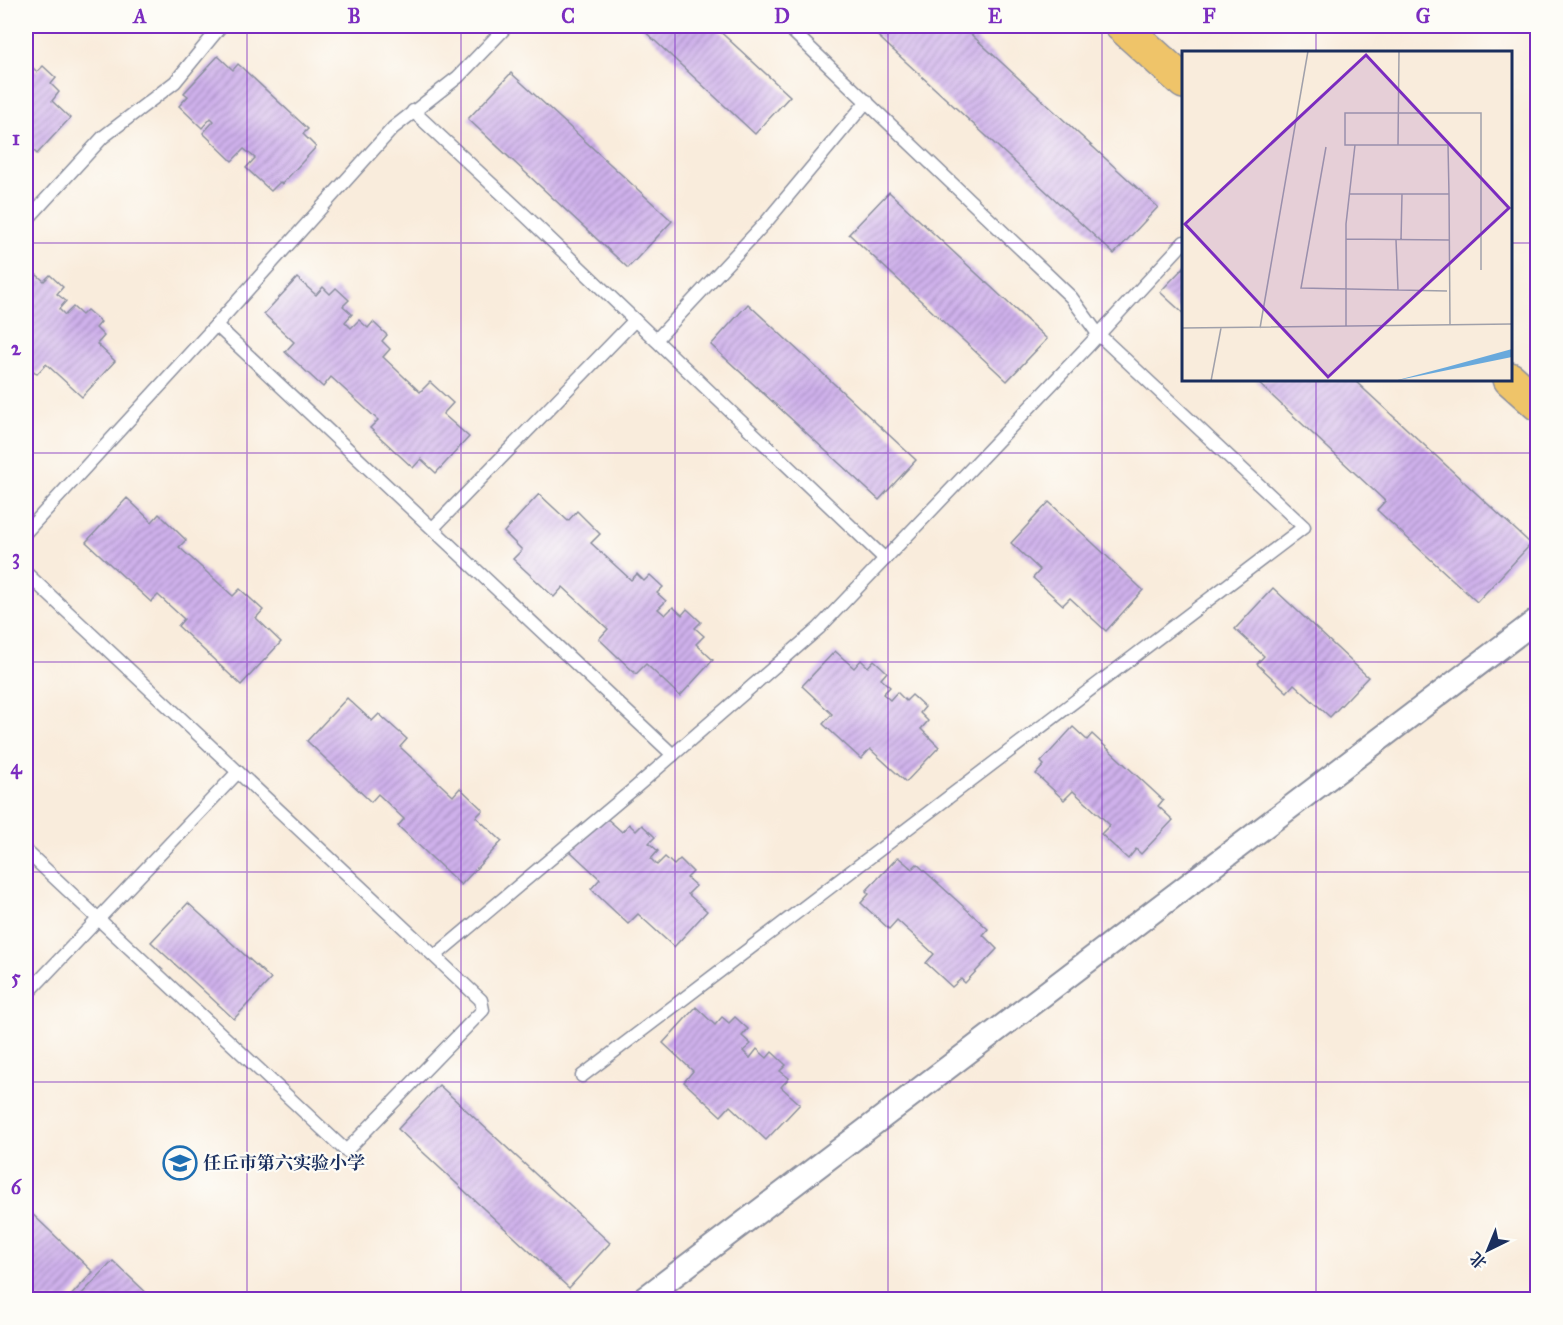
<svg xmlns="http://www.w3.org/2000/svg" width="1563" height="1325" font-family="'IM FELL Great Primer','Noto Serif SC',serif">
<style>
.building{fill:url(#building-hatch)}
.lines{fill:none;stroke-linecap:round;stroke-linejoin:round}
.lane-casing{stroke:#8a8e9d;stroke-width:15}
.street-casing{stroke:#8a8e9d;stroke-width:26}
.primary-casing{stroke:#8a8e9d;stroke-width:36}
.lane{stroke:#fff;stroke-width:12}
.street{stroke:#fff;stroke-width:22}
.primary{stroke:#efc469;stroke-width:33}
.grid{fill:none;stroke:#7b2cbf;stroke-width:1.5;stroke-opacity:0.55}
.labels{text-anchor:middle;stroke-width:4.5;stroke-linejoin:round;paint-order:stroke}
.poi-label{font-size:18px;font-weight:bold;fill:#1b2f5e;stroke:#fdfcf7;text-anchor:start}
.inset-road{fill:none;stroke:#a0a0aa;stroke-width:1.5}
.view{fill:#7b2cbf;fill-opacity:0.15;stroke:#7b2cbf;stroke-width:3}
.inset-edge{fill:none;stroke:#1b2f5e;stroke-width:3}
.neatline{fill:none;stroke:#7b2cbf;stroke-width:2}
.grid-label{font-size:20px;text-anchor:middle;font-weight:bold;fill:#7b2cbf}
</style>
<defs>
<pattern id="building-hatch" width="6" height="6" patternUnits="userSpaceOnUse" patternTransform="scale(1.5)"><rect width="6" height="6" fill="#cfb1eb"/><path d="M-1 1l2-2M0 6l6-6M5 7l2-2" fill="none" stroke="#a790c2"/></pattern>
</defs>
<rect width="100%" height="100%" fill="#fdfcf7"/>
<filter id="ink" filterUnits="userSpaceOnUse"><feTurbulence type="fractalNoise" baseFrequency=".0167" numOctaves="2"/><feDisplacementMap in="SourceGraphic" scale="12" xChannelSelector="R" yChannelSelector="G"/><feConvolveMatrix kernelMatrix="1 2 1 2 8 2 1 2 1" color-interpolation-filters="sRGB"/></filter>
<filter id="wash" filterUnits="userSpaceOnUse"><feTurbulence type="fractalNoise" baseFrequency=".008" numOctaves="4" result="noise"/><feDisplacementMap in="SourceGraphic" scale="24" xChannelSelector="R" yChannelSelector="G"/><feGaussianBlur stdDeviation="1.35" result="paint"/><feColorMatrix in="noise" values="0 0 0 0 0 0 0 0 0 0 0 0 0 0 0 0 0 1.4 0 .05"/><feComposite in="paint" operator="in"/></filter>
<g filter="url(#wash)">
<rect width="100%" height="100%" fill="#f9ecdc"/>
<g id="blocks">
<g class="building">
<path d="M639,26H714L790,96L755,134Z"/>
<path d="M867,26H962L1158,207L1114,254Z"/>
<path d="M218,56L233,70L238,64L308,129L303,134L316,147L282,184L280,182L271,191L246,168L255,158L244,149L232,161L203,133L214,121L211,118L202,128L179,106L188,96L184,93Z"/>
<path d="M28,63L37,72L43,66L56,78L51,84L59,92L52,101L70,118L37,154L26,143V66Z"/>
<path d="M511,73L672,221L628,268L468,119Z"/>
<path d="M889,192L1047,339L1007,381L849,234Z"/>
<path d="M1184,267V314L1160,292Z"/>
<path d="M37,275L44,281L50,275L63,287L57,294L66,301L59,309L65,315L73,307L82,315L87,310L101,322L96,328L104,336L97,344L115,361L82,397L46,364L37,374L26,364V279L30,282Z"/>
<path d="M297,278L316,295L323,287L330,294L336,288L349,300L343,306L352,314L345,322L351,328L359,320L368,328L373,322L387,335L382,341L390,349L383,357L420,392L430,382L453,403L443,414L469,437L436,473L421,459L413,468L370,428L378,420L331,377L323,387L285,352L294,342L264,314Z"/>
<path d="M748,304L916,460L879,500L711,345Z"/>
<path d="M1255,380H1354L1531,544L1477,602L1377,510L1385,501Z"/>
<path d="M539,494L568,521L577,511L600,534L591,543L631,580L637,574L644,581L650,575L663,587L657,593L666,601L658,609L665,615L673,607L682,615L687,609L701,622L695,628L704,636L696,644L713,660L680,696L646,664L636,674L599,639L608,629L563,587L554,597L513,559L522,550L504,532Z"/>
<path d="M127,498L152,522L159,514L186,540L179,547L233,596L240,589L263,610L256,618L281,642L241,685L178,626L184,619L158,595L151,602L86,542Z"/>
<path d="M1049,502L1143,590L1106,631L1070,598L1063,605L1033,578L1040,570L1011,543Z"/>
<path d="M1273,588L1368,677L1330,717L1294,684L1287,692L1257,664L1264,656L1235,629Z"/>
<path d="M835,651L854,668L861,660L868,667L874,660L887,672L881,679L890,687L883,694L890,700L897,692L906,701L912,695L925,707L920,713L928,721L921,729L939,747L906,782L870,749L861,759L823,724L832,714L802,686Z"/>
<path d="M347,698L372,721L379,714L407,739L400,747L453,796L460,788L483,810L476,817L502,841L461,885L398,826L404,819L378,794L371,802L307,741Z"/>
<path d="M1073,727L1087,740L1092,734L1163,800L1158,806L1173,820L1141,854L1136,849L1128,859L1101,834L1110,825L1073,791L1064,800L1036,774L1044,765L1041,762Z"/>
<path d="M603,815L622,832L629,824L636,831L642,825L655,837L649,843L658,851L651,859L657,865L665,857L674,865L680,859L693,872L687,878L696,886L688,894L707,911L674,947L638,914L628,924L591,889L600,879L570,851Z"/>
<path d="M898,857L912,869L917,864L988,929L983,935L997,949L965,983L961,979L952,987L926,963L934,954L897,920L889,929L861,903L869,894L866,891Z"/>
<path d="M188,903L271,979L234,1019L151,942Z"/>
<path d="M696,1007L715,1025L722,1017L729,1023L735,1017L748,1029L742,1036L751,1044L743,1051L750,1058L757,1049L767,1058L772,1052L786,1065L780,1071L789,1078L781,1087L800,1104L766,1140L730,1106L721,1116L684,1082L693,1071L663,1043Z"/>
<path d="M439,1085L610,1243L569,1288L398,1129Z"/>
<path d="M26,1208L93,1272L67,1300H26Z"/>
<path d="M113,1261L154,1300H76Z"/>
</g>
</g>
</g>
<g filter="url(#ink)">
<use href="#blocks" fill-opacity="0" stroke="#8a8e9d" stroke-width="1.5"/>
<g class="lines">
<g class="lane-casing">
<g id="lane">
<path d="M507,26L458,77L393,128L216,325L673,755"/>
<path d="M413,111L528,218L885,559"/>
<path d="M26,221L103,137L175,82L221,26"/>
<path d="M656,340L767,221L867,101"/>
<path d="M433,528L635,320"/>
<path d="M26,532L216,325"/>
<path d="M26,573L481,1000L483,1010L346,1151L26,851"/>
<path d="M435,956L636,787L819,628L1089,345L1184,242"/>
<path d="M26,995L238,772"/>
<path d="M582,1076L1304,527L1098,334L1071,297L787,26"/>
</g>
</g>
<g class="street-casing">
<path id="street" d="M642,1300L1538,619"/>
</g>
<g class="primary-casing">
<g id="primary">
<path d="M1122,26L1184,82"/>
<path d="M1510,379L1538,404"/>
</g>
</g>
<use href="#lane" class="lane"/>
<use href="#street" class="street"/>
<use href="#primary" class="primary"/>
</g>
</g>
<path class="grid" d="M247,26V1300M461,26V1300M675,26V1300M888,26V1300M1102,26V1300M1316,26V52M26,243H1184M1510,243H1538M1316,380V1300M26,453H1538M26,662H1538M26,872H1538M26,1082H1538"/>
<defs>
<g id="school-ring" transform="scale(1.725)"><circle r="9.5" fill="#fdfcf7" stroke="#1f6fb2" stroke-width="1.5"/><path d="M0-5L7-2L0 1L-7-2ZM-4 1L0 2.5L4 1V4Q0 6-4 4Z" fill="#1f6fb2"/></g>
</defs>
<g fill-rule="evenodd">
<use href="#school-ring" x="180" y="1163"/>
</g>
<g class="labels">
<g class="poi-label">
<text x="203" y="1169">任丘市第六实验小学</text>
</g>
</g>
<g transform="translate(1182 51)">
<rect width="330" height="330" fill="#f9ecdc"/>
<path d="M330,298V306L212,330L265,316Z" fill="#69a9dc"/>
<path class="inset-road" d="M216,94L217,0M144,96L119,237L265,240M168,143H267L268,274M267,143L266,94H163V62H299V219M164,188L267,189M214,189L216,239M219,189L220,143M164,276V173L173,94M0,277L330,273M78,277L126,0M29,330L39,277"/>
<path class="view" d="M184,4L327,157L146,326L3,173Z"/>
<rect width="330" height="330" class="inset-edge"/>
</g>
<rect width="1563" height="1325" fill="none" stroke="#fdfcf7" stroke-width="66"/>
<g transform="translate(1488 1250) rotate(223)" stroke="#fdfcf7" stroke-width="4.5" paint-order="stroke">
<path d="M0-4.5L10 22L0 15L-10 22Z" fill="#1b2f5e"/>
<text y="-9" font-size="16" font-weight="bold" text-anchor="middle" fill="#1b2f5e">北</text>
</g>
<rect x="33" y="33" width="1497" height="1259" class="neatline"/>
<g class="grid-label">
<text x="140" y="23">A</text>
<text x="354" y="23">B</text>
<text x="568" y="23">C</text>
<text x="782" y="23">D</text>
<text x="995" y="23">E</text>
<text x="1209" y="23">F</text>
<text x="1423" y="23">G</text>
<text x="16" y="145">1</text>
<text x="16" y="355">2</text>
<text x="16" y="564">3</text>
<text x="16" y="774">4</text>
<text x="16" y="984">5</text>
<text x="16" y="1194">6</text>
</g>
</svg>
